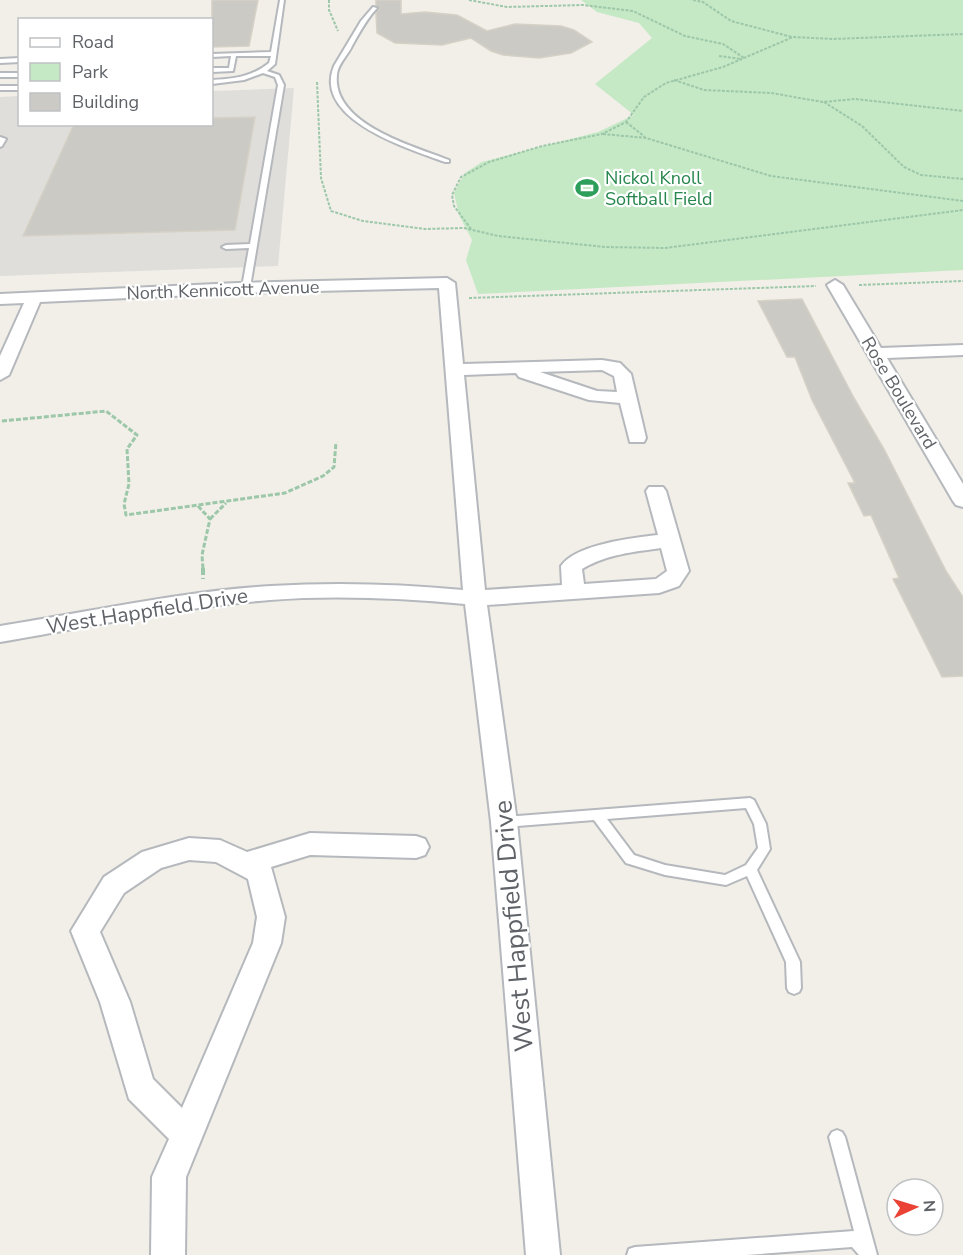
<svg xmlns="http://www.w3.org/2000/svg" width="963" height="1255" font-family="'Nunito Sans',sans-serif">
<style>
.industrial{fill:#e0deda}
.green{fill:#c5e8c5}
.building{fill:#cccac5;stroke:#d6d1c6;stroke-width:1.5}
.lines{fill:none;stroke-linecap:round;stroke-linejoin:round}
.service-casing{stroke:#b5b8bc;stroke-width:4}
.minor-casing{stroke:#b5b8bc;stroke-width:4}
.path-far2{stroke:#9cc7a9;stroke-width:2;stroke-dasharray:3 1.5;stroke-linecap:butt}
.path-far1{stroke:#9cc7a9;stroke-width:3;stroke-dasharray:5 2;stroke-linecap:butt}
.path{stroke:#9cc7a9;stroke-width:4;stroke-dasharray:7 3;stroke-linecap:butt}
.service{fill:#fff;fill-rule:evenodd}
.minor{fill:#fff;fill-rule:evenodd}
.labels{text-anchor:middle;stroke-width:4.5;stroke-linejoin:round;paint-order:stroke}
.far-leisure-label{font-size:18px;fill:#27864d;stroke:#fff;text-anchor:start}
.far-street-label{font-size:18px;fill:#5f6368;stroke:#fff}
.street-label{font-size:21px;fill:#5f6368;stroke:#fff}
.near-street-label{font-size:26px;fill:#5f6368;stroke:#fff}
</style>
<rect width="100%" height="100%" fill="#f1efe8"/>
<path class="industrial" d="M294,88L278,266L0,276V97L19,96L20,124H212V91Z"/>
<path class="green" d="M581,0H963V270L478,294L466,260L472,240L459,215L454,193L465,173L482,162L598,132L634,115L595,84L652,38L639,23L597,12Z"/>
<g class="building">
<path d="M212,0H258L249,46L212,47Z"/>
<path d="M376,0H401V14L425,12L457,15L487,31L515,24L561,26L574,30L592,42L571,53L539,58L503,55L491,51L471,38L442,45L395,43L377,33L376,13L379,8L376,5Z"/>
<path d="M255,117L235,230L23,236L74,124H212V118Z"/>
<path d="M802,299L854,398L884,449L946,571L963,597V676L942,677L893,579L899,578L871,515L864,516L848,483H855L812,400L795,357H787L758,301Z"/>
</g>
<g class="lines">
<g class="service-casing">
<g id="service">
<path d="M280,0H284L275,64L267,71L279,75L284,85L250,287L246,289L242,287L249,248L226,249L222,247L226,245L250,244L278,85L275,77L263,73L244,80L212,84V80C233,79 252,77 269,63L271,56H236L233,71L212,72V68H229L231,56L212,57V54L271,52Z"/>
<path d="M373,7L377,8C366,20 360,32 352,46C348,55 338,64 337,74C331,124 413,146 449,160V162H445C410,149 312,120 334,66L361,21Z"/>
<path d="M20,58V62L0,63V59Z"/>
<rect x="0" y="73" width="20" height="4"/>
<rect x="0" y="86" width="20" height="4"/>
<path d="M0,137L6,139L2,146L0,147Z"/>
<path d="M750,798L754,800L766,824L770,849L757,870L800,962L801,988L799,992L794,994L789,992L787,988L786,962L747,876L726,885L665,875L626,863L594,820L504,827L500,825L498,822L500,819L504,817ZM746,808L754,824L758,848L746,865L725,875L665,865L634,855L607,819Z"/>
<path d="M837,1130L842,1132L845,1137L877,1255H859L852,1247L746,1255H627L629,1249L635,1247L854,1231L829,1137L832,1132Z"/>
</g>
</g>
<g class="minor-casing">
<g id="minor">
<path d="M447,278L455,283L463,364L602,360L620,363L631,374L646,438L644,442H630L620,403L589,400L519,377L516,373L464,375L485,590L562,585L561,566C576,544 633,538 658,535L646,491L649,487H663L666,491L689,571L679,586L659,593L487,605L517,822L560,1255H526L491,822L465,604C400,598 334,595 270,600C179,607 89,627 0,642V626C90,612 181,591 271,586C336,582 400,584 463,590L439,288L238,293L40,302L9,375L0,380V356L24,303L0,304V294L238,283ZM602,370L614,376L617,392L597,391L540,372ZM661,548L667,571L656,579L584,584L582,569C607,554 634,552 661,548Z"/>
<path d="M835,280L843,285L881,348L963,345V355L887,358L963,484V507L956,505L953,501L827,285Z"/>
<path d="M310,833L416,836L425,839L429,847L425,855L416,858L310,855L271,867L285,917L281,943L186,1177L185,1255H151L152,1177L169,1139L129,1099L100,1002L71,931L104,877L142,852L189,838L220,840L247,852ZM189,860L216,862L248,879L257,917L253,943L182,1108L153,1079L130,1002L100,932L124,893L161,868Z"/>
</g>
</g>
<g class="path-far2">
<path d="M329,0V10L338,31"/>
<path d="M469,0L507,7L583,5L633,11L685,36L723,44L744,58"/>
<path d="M693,0L703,2L731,21L792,37"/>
<path d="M719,56L741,59"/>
<path d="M674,80L704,90L771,93L823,102L855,99L963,111"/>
<path d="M317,82L321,178L331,211L363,221L425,229L464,228L498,236L605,247L665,248L963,210"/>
<path d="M824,102L862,126L904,167L921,175L963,179"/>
<path d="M626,122L645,137"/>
<path d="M603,134L646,138L771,176L963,201"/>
<path d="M471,229L454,206L452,195L461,177L489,162L542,146L602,134L626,122L644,97L666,83L723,67L793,37L833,39L963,34"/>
<path d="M859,285L963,281"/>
<path d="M469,298L816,286"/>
</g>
<g class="path-far1">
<path d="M2,421L106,411L137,435L127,449L129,484L124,504L126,515L285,493L323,476L334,467L336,442"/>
<path d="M198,506L210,519L202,555L203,569"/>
<path d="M210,519L226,503"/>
</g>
<path class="path" d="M203,568V579"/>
<use href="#service" class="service"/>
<use href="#minor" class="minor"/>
</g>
<defs>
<g id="stadium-bare" transform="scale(1.8)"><path d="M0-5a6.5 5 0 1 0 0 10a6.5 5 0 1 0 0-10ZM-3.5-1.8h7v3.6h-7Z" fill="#2e9e5b" stroke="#fff" stroke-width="2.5" paint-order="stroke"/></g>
</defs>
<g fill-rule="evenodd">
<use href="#stadium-bare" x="587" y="188"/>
</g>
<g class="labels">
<g class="far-leisure-label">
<text x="605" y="184">Nickol Knoll<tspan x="605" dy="21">Softball Field</tspan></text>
</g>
<g class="far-street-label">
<text transform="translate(223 290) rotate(-2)" y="6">North Kennicott Avenue</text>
<text transform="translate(899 393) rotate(59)" y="6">Rose Boulevard</text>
</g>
<g class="street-label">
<text transform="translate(147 611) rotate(-9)" y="7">West Happfield Drive</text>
</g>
<g class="near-street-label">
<text transform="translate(513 926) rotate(-95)" y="9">West Happfield Drive</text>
</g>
</g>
<rect x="18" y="18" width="195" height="108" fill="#ffffff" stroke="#bfc1c3" stroke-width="1.5"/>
<rect x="30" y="38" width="30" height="9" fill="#ffffff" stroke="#bfc1c3" stroke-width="1.5"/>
<text x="72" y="48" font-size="18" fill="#5f6368">Road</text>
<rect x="30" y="63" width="30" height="18" fill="#c5e8c5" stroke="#bfc1c3" stroke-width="1.5"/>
<text x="72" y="78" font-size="18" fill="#5f6368">Park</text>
<rect x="30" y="93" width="30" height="18" fill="#cccac5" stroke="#bfc1c3" stroke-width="1.5"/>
<text x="72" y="108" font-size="18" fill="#5f6368">Building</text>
<g transform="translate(915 1207) rotate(86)"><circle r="28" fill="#ffffff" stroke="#bfc1c3" stroke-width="1.5"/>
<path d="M0-4.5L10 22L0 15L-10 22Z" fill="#ea4335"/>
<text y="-9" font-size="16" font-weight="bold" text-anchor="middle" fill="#5f6368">N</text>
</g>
</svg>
